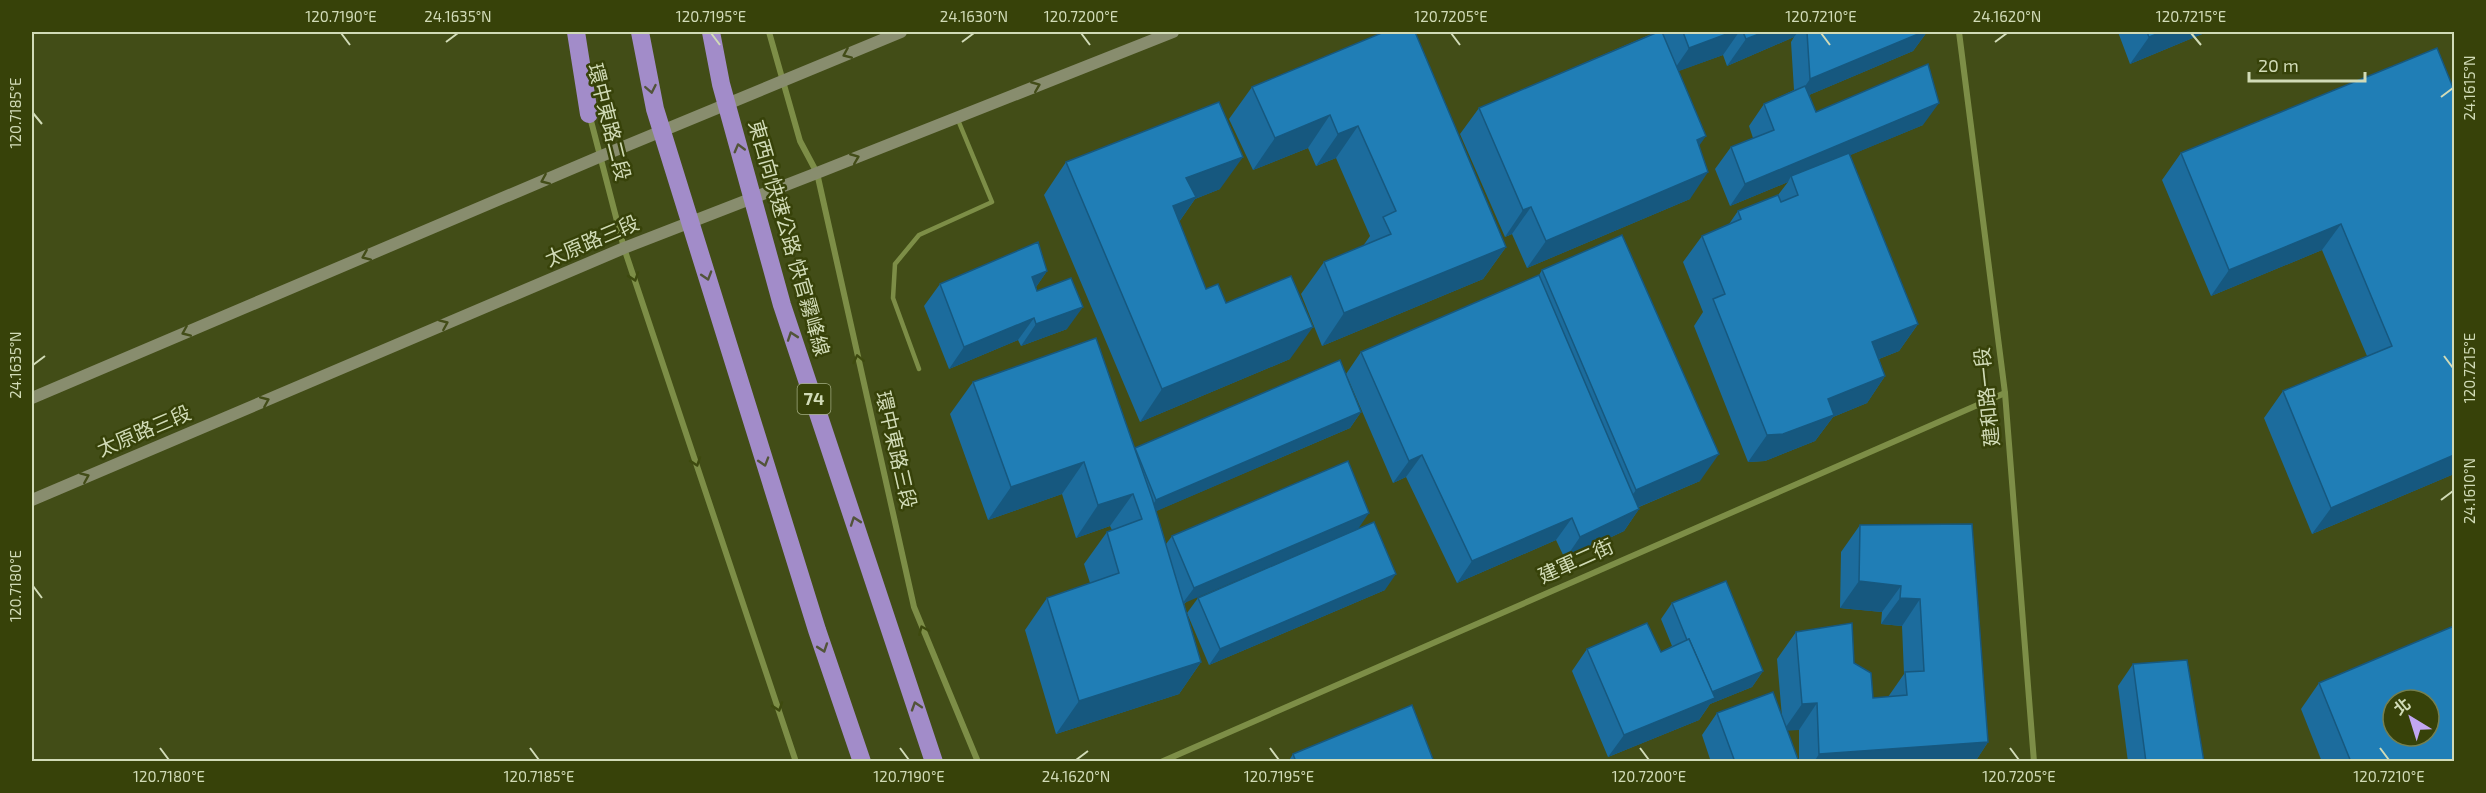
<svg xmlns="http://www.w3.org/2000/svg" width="2486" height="793" font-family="'Exo 2','Noto Sans TC',sans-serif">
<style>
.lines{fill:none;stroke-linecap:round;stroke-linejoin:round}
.lane{stroke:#7d8e47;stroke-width:4.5}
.street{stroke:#7d8e47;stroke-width:6}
.secondary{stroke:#888d6e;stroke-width:12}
.highway{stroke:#a28cc9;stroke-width:18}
.wall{fill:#1c6c9d}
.shaded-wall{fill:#16587f}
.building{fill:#207eb6;stroke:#16587f;stroke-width:1.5;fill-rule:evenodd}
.oneway{stroke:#434d18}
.oneway2{stroke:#525439}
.oneway3{stroke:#3e4a0f}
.ticks{fill:none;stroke:#d1dbb7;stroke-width:2}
.labels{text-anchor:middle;stroke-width:5;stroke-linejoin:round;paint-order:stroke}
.shield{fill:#374209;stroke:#a3ad83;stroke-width:1.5}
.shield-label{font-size:18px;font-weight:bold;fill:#d1dbb7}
.street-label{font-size:20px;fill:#d1dbb7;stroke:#374209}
.neatline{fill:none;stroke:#d1dbb7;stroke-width:2}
.ticks-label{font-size:15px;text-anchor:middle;fill:#d1dbb7}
</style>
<rect width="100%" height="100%" fill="#424d17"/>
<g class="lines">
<path class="lane" d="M919,369L893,298L895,264L919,235L992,202L958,120"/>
<g class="street">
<path d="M769,32L800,141L817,173L914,607L978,762"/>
<path d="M1959,32L2005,393L2034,762"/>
<path d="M590,117L624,248L796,762"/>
<path d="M1161,762L2005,393"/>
</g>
<g class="secondary">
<path d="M32,398L599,157L901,32"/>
<path d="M32,500L624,248L817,173L1173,32"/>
</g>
<g class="highway">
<path d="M576,32L589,114"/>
<path d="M640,32L655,109L817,630L862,762"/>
<path d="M711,32L721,84L782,305L934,762"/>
</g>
</g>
<g class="wall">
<path d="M1384,32L1506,247L1483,279L1322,346L1301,294L1324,262L1363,246L1370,236L1336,158L1316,166L1308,148L1253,170L1229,119L1252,87Z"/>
<path d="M1653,32H1927L1913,51L1809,95L1816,112L1923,125L1850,155L1918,324L1899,351L1879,359L1885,376L1867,403L1833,417L1815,441L1765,461L1748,462L1694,326L1703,312L1683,262L1702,236L1729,224L1738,211L1778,195L1788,182L1730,206L1715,169L1731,147L1753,138L1749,126L1764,104L1794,90L1791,42L1794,37L1727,66L1723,55L1678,71L1699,146L1690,199L1527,268L1512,234L1505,237L1460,134L1479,108L1654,33Z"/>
<path d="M2111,32H2207L2130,64L2118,32L2112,34Z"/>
<path d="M2437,48L2454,474L2312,534L2264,418L2283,391L2367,356L2322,250L2211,296L2162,180L2181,153Z"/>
<path d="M1066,162L1220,189L1195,199L1179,222L1206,289L1226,303L1290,359L1140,422L1044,195Z"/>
<path d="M1542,270L1700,481L1639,507V509L1624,531L1565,559L1556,540L1457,583L1406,477L1393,483L1346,374L1361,352L1539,275Z"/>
<path d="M1047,271L1036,287L1037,291L1067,329L1021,346L1018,340L949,369L924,306L940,284Z"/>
<path d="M973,382L1135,448L1361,412L1350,428L1156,511L1166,544L1172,536L1348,461L1184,604L1201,662L1179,694L1056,734L1025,630L1047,598L1090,583L1084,564L1107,532L1112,530L1110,526L1076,538L1062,494L988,520L950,414Z"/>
<path d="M1972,524L1988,742L1975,762H1799V730H1787L1799,762H1711L1702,735L1717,713L1782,717L1777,659L1796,632L1854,663L1873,698L1888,697L1904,674L1902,626L1881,624L1882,612L1840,608L1841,552L1860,525Z"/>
<path d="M1385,590L1209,665L1187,613L1198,598Z"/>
<path d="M1672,603L1763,671L1752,687L1710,704L1699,720L1608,757L1572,671L1587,649L1661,652L1672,646L1661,619Z"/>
<path d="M2133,664L2204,762H2128L2118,686Z"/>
<path d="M2319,683L2454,762H2322L2301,709Z"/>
<path d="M1293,754L1434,762H1288Z"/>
</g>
<g class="shaded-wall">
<path d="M1732,32H1739L1723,55L1671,74L1689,48Z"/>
<path d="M1764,32H1798L1794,37L1727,66L1746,39Z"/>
<path d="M1923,32H1927L1913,51L1795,101L1810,79Z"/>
<path d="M2162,32H2207L2130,64L2149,37Z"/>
<path d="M1939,103L1923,125L1793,179L1791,176L1788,182L1730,206L1745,184Z"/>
<path d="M1330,115L1308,148L1253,170L1275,138Z"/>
<path d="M1358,126L1336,158L1316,166L1338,134Z"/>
<path d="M1706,136L1687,163L1697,140Z"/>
<path d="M1243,157L1220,189L1195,199L1174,229L1151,239L1186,178Z"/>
<path d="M1708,172L1690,199L1527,268L1546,241Z"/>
<path d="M1531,207L1512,234L1505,237L1523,210Z"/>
<path d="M2341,224L2322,250L2211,296L2229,270Z"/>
<path d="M1506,247L1483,279L1322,346L1344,313Z"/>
<path d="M1047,271L1032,293V277Z"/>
<path d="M1083,307L1067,329L1021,346L1036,324Z"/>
<path d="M1034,318L1018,340L949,369L964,347Z"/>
<path d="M1918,324L1899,351L1853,369L1872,342Z"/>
<path d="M1313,327L1290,359L1140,422L1162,389Z"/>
<path d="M1885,376L1867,403L1833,417L1815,441L1765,461L1748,462L1767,435L1828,399Z"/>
<path d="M1361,412L1350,428L1145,516L1156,500Z"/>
<path d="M1719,454L1700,481L1617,516L1636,490Z"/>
<path d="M1422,455L1406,477L1393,483L1409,461Z"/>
<path d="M2454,455V474L2312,534L2331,508Z"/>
<path d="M1084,462L1062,494L988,520L1011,487Z"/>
<path d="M1133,494L1110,526L1076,538L1098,505Z"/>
<path d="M1639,509L1624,531L1565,559L1580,537Z"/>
<path d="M1369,513L1358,529L1182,604L1194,588Z"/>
<path d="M1572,518L1556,540L1457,583L1472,561Z"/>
<path d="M1396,574L1385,590L1209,665L1220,649Z"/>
<path d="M1859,581L1901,586L1882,612L1840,608Z"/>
<path d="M1900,598L1920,599L1902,626L1881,624Z"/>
<path d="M1201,662L1179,694L1056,734L1079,701Z"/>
<path d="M1763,671L1752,687L1710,704L1699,720L1608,757L1624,735L1709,694Z"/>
<path d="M1817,703L1799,730L1783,731L1802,704Z"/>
<path d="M1988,742L1975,762H1814L1819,754Z"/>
</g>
<g class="building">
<path d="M1384,32H1415L1506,247L1344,313L1324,262L1391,234L1383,217L1396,211L1358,126L1338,134L1330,115L1275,138L1252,87Z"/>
<path d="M1658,32H1662L1706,136L1697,140L1708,172L1546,241L1531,207L1523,210L1479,108Z"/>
<path d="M1683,32H1732L1689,48Z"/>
<path d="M1743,32H1764L1746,39Z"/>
<path d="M1807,32H1923L1810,79Z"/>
<path d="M2147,32H2162L2149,37Z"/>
<path d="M2437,48L2454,90V455L2331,508L2283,391L2392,346L2341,224L2229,270L2181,153Z"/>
<path d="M1928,64L1939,103L1745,184L1731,147L1774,130L1764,104L1805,86L1816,112Z"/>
<path d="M1219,102L1243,157L1186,178L1196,197L1173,206L1206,289L1218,284L1226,303L1291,276L1313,327L1162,389L1066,162Z"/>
<path d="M1849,153L1918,324L1872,342L1885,376L1828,399L1834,415L1783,434L1767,435L1713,299L1725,294L1702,236L1741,219L1738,211L1778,195L1781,202L1798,195L1791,176Z"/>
<path d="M1622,235L1719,454L1636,490L1542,270Z"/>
<path d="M1038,242L1047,271L1032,277L1037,291L1071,278L1083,307L1036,324L1034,318L964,347L940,284Z"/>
<path d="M1539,275L1639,509L1580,537L1572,518L1472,561L1422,455L1409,461L1361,352Z"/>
<path d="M1096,338L1152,498L1201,662L1079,701L1047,598L1119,573L1107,532L1142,519L1133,494L1098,505L1084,462L1011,487L973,382Z"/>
<path d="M1340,360L1361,412L1156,500L1135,448Z"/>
<path d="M1348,461L1369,513L1194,588L1172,536Z"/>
<path d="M1374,522L1396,574L1220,649L1198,598Z"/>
<path d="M1972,524L1988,742L1819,754L1817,703L1802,704L1796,632L1852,623L1854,663L1871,673L1873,698L1907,695L1905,672L1924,671L1920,599L1900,598L1901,586L1859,581L1860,525Z"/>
<path d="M1726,581L1763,671L1712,692L1689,639L1687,640L1672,603Z"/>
<path d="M1647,623L1661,652L1689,639L1715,698L1624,735L1587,649Z"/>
<path d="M2454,626V760L2450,762H2351L2319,683ZM2393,700H2429V736H2393Z"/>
<path d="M2187,660L2204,762H2146L2133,664Z"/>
<path d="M1773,692L1799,762H1735L1717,713Z"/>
<path d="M1412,705L1434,762H1296L1293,754Z"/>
</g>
<defs><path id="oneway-chevron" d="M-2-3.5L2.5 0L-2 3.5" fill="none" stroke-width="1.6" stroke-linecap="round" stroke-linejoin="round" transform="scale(1.5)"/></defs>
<g class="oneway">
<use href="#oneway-chevron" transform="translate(847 54) rotate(157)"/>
<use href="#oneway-chevron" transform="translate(1036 86) rotate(-22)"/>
<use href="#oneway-chevron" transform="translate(855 158) rotate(-22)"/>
<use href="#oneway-chevron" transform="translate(545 180) rotate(157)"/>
<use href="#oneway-chevron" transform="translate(366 256) rotate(157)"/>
<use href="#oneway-chevron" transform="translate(444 324) rotate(-23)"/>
<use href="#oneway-chevron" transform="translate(186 332) rotate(157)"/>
<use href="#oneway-chevron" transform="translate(265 401) rotate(-23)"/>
<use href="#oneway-chevron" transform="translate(85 477) rotate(-23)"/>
</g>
<g class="oneway2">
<use href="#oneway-chevron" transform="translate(651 89) rotate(79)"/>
<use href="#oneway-chevron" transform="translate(739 148) rotate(-105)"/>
<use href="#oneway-chevron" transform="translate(707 276) rotate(73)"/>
<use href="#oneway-chevron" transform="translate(792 336) rotate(-109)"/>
<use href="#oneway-chevron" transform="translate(764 462) rotate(73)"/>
<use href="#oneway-chevron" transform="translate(855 521) rotate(-109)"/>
<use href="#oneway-chevron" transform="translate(823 648) rotate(71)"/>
<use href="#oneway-chevron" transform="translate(916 706) rotate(-108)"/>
</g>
<g class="oneway3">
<use href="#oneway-chevron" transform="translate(634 277) rotate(71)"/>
<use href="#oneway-chevron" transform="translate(858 359) rotate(-103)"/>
<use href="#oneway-chevron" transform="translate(696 462) rotate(71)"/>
<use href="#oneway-chevron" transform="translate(923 630) rotate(-113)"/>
<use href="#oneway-chevron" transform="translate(778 707) rotate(71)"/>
</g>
<path class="ticks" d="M341,33L350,45M711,33L720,45M1081,33L1090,45M1451,33L1460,45M1821,33L1830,45M2191,33L2201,45M446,42L458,33M962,42L974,33M1995,42L2007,33M2441,97L2453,88M33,113L42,124M2444,356L2453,368M33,365L45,356M2441,500L2453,491M33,586L42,598M160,748L169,760M530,748L539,760M900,748L909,760M1270,748L1279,760M1640,748L1649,760M2010,748L2019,760M2380,748L2389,760M1076,760L1088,751"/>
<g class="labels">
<rect class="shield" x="797.5" y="384" width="33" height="30" rx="4.5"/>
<g class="shield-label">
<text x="814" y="405">74</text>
</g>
<g class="street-label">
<text transform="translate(609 122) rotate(76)" y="7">環中東路二段</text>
<text transform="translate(789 238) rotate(74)" y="7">東西向快速公路 快官霧峰線</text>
<text transform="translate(592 241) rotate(-23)" y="7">太原路三段</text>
<text transform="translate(1987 397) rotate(-96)" y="7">建和路一段</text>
<text transform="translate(144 431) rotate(-23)" y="7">太原路三段</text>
<text transform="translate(896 450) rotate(77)" y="7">環中東路三段</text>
<text transform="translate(1576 561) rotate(-24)" y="7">建軍二街</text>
</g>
</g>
<rect width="2486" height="793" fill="none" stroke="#374209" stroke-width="66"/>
<g transform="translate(2411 718) rotate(322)"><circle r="28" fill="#374209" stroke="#757f4f" stroke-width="1.5"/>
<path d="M0-4.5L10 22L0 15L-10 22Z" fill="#c2a7f2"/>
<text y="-9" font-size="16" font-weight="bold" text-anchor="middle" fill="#d1dbb7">北</text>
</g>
<path d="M2249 72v9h116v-9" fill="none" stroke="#d1dbb7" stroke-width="3"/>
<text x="2258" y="72" font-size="18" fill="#d1dbb7" stroke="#374209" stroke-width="4.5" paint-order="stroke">20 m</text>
<rect x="33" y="33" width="2420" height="727" class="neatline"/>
<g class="ticks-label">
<text x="341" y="22">120.7190°E</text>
<text x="458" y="22">24.1635°N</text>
<text x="711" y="22">120.7195°E</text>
<text x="974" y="22">24.1630°N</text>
<text x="1081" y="22">120.7200°E</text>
<text x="1451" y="22">120.7205°E</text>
<text x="1821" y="22">120.7210°E</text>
<text x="2007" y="22">24.1620°N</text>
<text x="2191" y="22">120.7215°E</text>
<text transform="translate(2470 88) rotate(-90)" y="5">24.1615°N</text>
<text transform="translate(16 113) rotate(-90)" y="5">120.7185°E</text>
<text transform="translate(16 365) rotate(-90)" y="5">24.1635°N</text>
<text transform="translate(2470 368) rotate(-90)" y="5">120.7215°E</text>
<text transform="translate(2470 491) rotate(-90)" y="5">24.1610°N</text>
<text transform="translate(16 586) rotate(-90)" y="5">120.7180°E</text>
<text x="169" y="782">120.7180°E</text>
<text x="539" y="782">120.7185°E</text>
<text x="909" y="782">120.7190°E</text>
<text x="1076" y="782">24.1620°N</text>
<text x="1279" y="782">120.7195°E</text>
<text x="1649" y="782">120.7200°E</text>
<text x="2019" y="782">120.7205°E</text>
<text x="2389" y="782">120.7210°E</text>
</g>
</svg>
